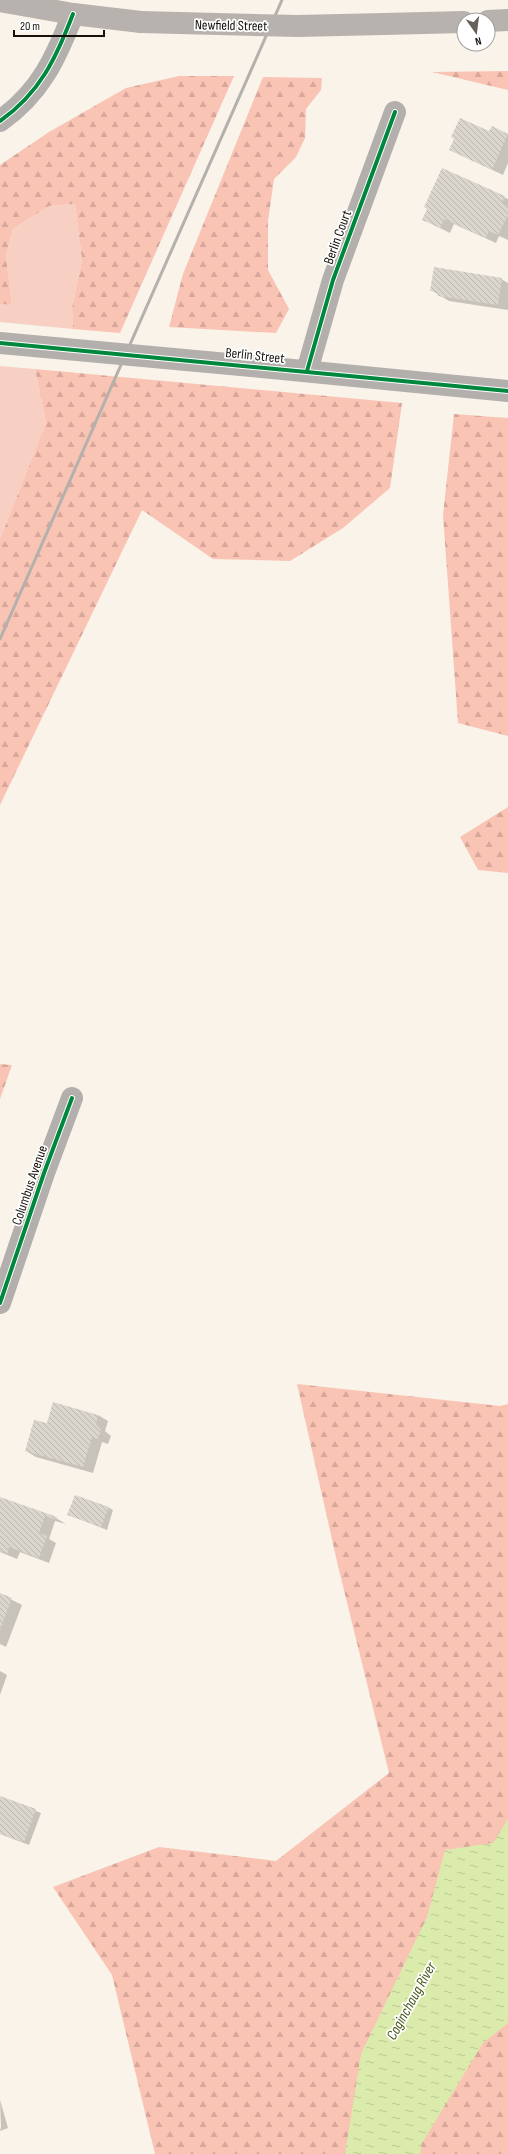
<svg xmlns="http://www.w3.org/2000/svg" width="508" height="2154" font-family="'Sofia Sans Condensed',sans-serif">
<style>
.grass{fill:#f7d0c3}
.forest{fill:url(#forest-firs)}
.water{fill:url(#water-ripples)}
.shadow{fill:#0003}
.building{fill:url(#building-back-hatch)}
.lines{fill:none;stroke-linecap:round;stroke-linejoin:round}
.minor{stroke:#b3afac;stroke-width:22}
.major{stroke:#b7b2ad;stroke-width:22}
.rail{stroke:#b4b1ac;stroke-width:3}
.minor-bridge{stroke:#b3afac;stroke-width:22}
.major-bridge{stroke:#b7b2ad;stroke-width:22}
.cycleway-casing{stroke:#fff;stroke-width:6}
.cycleway{stroke:#00873e;stroke-width:4}
.labels{text-anchor:middle;stroke-width:3.5;stroke-linejoin:round;paint-order:stroke}
.street-label{font-size:14px;fill:#16110a;stroke:#fff}
.water-label{font-size:15px;font-style:italic;fill:#48581b;stroke:#fff}
</style>
<defs>
<pattern id="forest-firs" width="22" height="20" patternUnits="userSpaceOnUse"><rect width="22" height="20" fill="#fac4b5"/><path d="M5 1l3.5 6h-7zM16 11l3.5 6h-7z" fill="#d6a79a"/></pattern>
<pattern id="water-ripples" width="26" height="14" patternUnits="userSpaceOnUse"><rect width="26" height="14" fill="#dbebab"/><path d="M2 4q2-2 4 0t4 0M15 11q2-2 4 0t4 0" fill="none" stroke="#bbc892"/></pattern>
<pattern id="building-back-hatch" width="6" height="6" patternUnits="userSpaceOnUse"><rect width="6" height="6" fill="#dad6ce"/><path d="M-1 5l2 2M0 0l6 6M5-1l2 2" fill="none" stroke="#bab7b0"/></pattern>
</defs>
<rect width="100%" height="100%" fill="#f9f3e9"/>
<g class="grass">
<path d="M75,204L82,260L72,308L73,329L0,322V304L12,305L6,255L13,229L49,206Z"/>
<path d="M0,366L35,369L46,423L0,539Z"/>
</g>
<g class="forest">
<path d="M508,71V90L432,72Z"/>
<path d="M179,76H234L120,333L73,329L72,308L82,260L75,204L49,206L13,229L6,255L12,305L0,304V165L49,132L126,88Z"/>
<path d="M263,77L322,78L321,90L306,109L305,138L296,157L274,179L268,221V270L289,309L276,333L169,327L183,274Z"/>
<path d="M35,369L402,403L390,488L343,528L290,561L213,559L142,510L0,805V539L46,423Z"/>
<path d="M454,414L508,418V736L458,723L443,515Z"/>
<path d="M508,807V873L478,870L460,837Z"/>
<path d="M0,1064L12,1065L0,1099Z"/>
<path d="M297,1384L500,1406L508,1404V2154H155L112,1975L53,1887L159,1847L276,1861L389,1773L338,1566Z"/>
</g>
<path class="water" d="M508,1819V2023L483,2043L422,2143L420,2154H345L361,2054L427,1917L445,1850L493,1843Z"/>
<g class="shadow">
<path d="M492,128L508,135V163L503,175L450,150L490,132Z"/>
<path d="M442,170L508,199V240L499,236L496,243L454,224L450,233L434,225Z"/>
<path d="M501,279L508,283V310L449,301L431,290Z"/>
<path d="M98,1415L108,1421L105,1431L111,1436L108,1444L102,1442L93,1473L36,1457L26,1451L47,1424Z"/>
<path d="M0,1498L56,1518L66,1524L55,1521L49,1539L56,1543L49,1563L20,1552L17,1559L0,1552Z"/>
<path d="M108,1507L113,1510L107,1530L69,1515Z"/>
<path d="M0,1594L22,1605L6,1647L0,1644Z"/>
<path d="M0,1671L7,1675L0,1695Z"/>
<path d="M1,1798L41,1813L29,1845L0,1834Z"/>
<path d="M0,2100L8,2128L0,2131L1,2127Z"/>
</g>
<g class="building">
<path d="M460,118L489,131L492,126L508,134L492,170L449,150L454,139L451,137Z"/>
<path d="M442,168L505,196L502,203L508,206V215L498,235L489,231L486,238L444,219L440,228L422,220L427,209L424,207Z"/>
<path d="M434,267L502,278L498,305L438,296V292L430,291Z"/>
<path d="M53,1402L98,1415L96,1424L101,1430L98,1439L92,1437L83,1467L25,1451L34,1420L47,1423Z"/>
<path d="M75,1495L109,1507L101,1527L67,1515Z"/>
<path d="M0,1497L57,1517L56,1520L45,1516L39,1533L47,1536L39,1558L9,1547L7,1554L0,1551Z"/>
<path d="M0,1593L12,1598L0,1630Z"/>
<path d="M0,1796L36,1809L24,1842L0,1834Z"/>
</g>
<g class="lines">
<g class="minor">
<path d="M0,121C40,93 56,58 73,14"/>
<path d="M262,367L508,391"/>
<path d="M307,371L333,280L395,112"/>
<path d="M0,1303L44,1173L72,1098"/>
</g>
<g class="major">
<path d="M0,1L73,14L141,22"/>
<path d="M488,21L508,20"/>
<path d="M384,24L464,22"/>
</g>
<path class="rail" d="M0,639L282,0"/>
<path class="minor-bridge" d="M0,343L262,367"/>
<path class="major-bridge" d="M141,22L298,26L384,24"/>
<g class="cycleway-casing">
<g id="cycleway">
<path d="M0,121C40,93 56,58 73,14"/>
<path d="M0,343L508,391"/>
<path d="M307,371L333,280L395,112"/>
<path d="M0,1303L44,1173L72,1098"/>
</g>
</g>
<use href="#cycleway" class="cycleway"/>
</g>
<g class="labels">
<g class="street-label">
<text transform="translate(231 25) rotate(1)" y="5">Newfield Street</text>
<text transform="translate(337 237) rotate(-70)" y="5">Berlin Court</text>
<text transform="translate(255 355) rotate(6)" y="5">Berlin Street</text>
<text transform="translate(29 1185) rotate(-71)" y="5">Columbus Avenue</text>
</g>
<g class="water-label">
<text transform="translate(411 2001) rotate(-61)" y="5">Coginchaug River</text>
</g>
</g>
<g transform="translate(476 32) rotate(166)"><circle r="19" fill="#ffffff" stroke="#a2a09d"/>
<path d="M0-3L7 15L0 10L-7 15Z" fill="#656058"/>
<text y="-6" font-size="11" font-weight="bold" text-anchor="middle" fill="#16110a">N</text>
</g>
<path d="M14 30v6h90v-6" fill="none" stroke="#16110a" stroke-width="2"/>
<text x="20" y="30" font-size="12" fill="#16110a" stroke="#ffffff" stroke-width="3" paint-order="stroke">20 m</text>
</svg>
